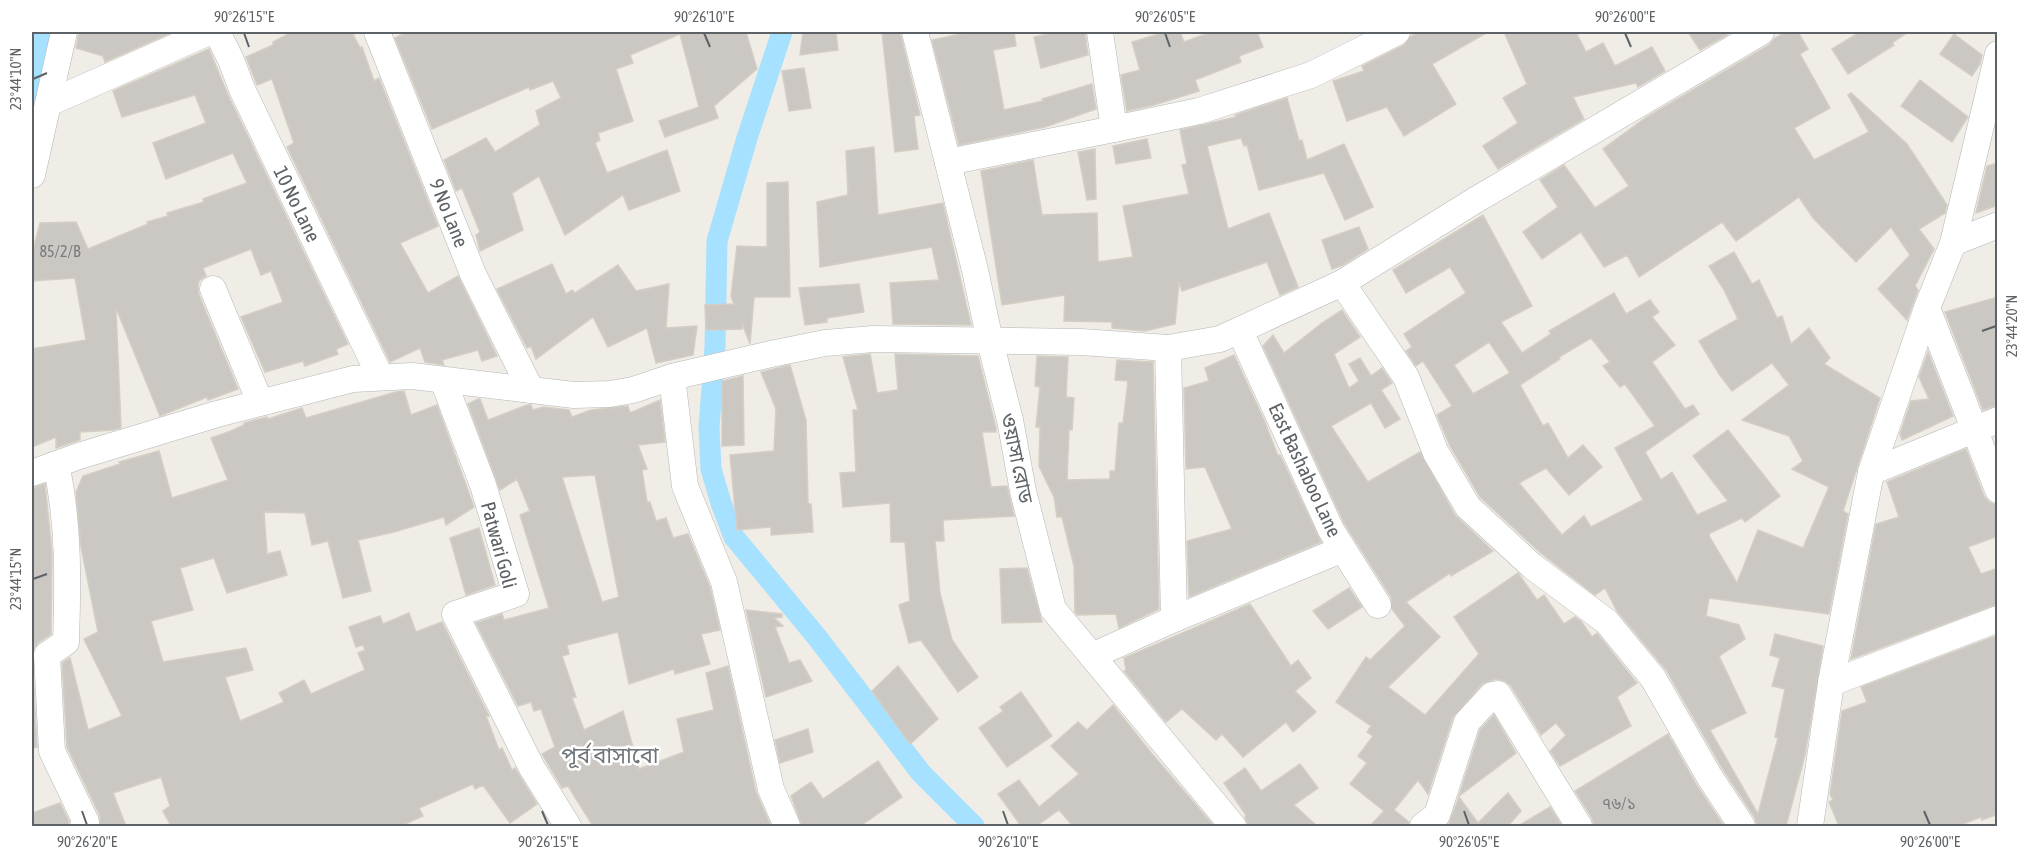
<svg xmlns="http://www.w3.org/2000/svg" width="2029" height="858" font-family="'Asap Condensed','Noto Sans Bengali',sans-serif">
<style>
.lines{fill:none;stroke-linecap:round;stroke-linejoin:round}
.canal{stroke:#a6e1ff;stroke-width:21}
.building{fill:#cbc7c3;stroke:#d5cec4;stroke-width:1.5;fill-rule:evenodd}
.minor-casing{stroke:#b3b7ba;stroke-width:27}
.minor{stroke:#fff;stroke-width:26}
.ticks{fill:none;stroke:#5d6266;stroke-width:2}
.labels{text-anchor:middle;stroke-width:5;stroke-linejoin:round;paint-order:stroke}
.number-label{font-size:16px;fill:#787b7d}
.street-label{font-size:20px;fill:#5d6266;stroke:#fff}
.quarter-label{font-size:22px;fill:#6e7478;stroke:#fff}
.neatline{fill:none;stroke:#5d6266;stroke-width:2}
.ticks-label{font-size:15px;text-anchor:middle;fill:#5d6266}
</style>
<rect width="100%" height="100%" fill="#f0ece6"/>
<g class="lines">
<g class="canal">
<path d="M782,32L747,138L717,241L715,347L709,428L711,469L721,503L734,537L816,636L921,773L974,826"/>
<path d="M32,91L45,32"/>
</g>
</g>
<g class="building">
<path d="M79,32H173L105,62L103,56L76,48Z"/>
<path d="M292,32H352L360,48L362,47L374,81L379,78L438,226L400,243L428,293L458,276L497,356L482,361L478,350L442,360L444,365L425,362L420,348L390,362L287,147L294,143L272,79L257,85L246,57L273,45V42Z"/>
<path d="M407,32H746L757,69L714,106L718,118L665,137L659,121L699,107L680,34L630,55L633,63L616,69L633,121L598,133L600,140L595,143L607,173L667,150L680,191L629,210L623,195L565,235L539,176L512,193L523,230L480,251L476,235L480,232L462,188L456,191L444,160L486,138L495,152L540,125L536,111L561,98L553,81L530,90L529,87L432,129L395,38Z"/>
<path d="M803,32H836L838,50L800,55Z"/>
<path d="M882,32H900L920,115L914,116L918,149L895,152Z"/>
<path d="M965,32H1014L1016,46L993,50L1004,110L1043,101L1042,99L1092,84L1096,109L1045,127L959,145L932,40L966,33Z"/>
<path d="M1056,32H1085L1088,55L1041,68L1034,37Z"/>
<path d="M1166,32H1180L1184,42L1211,32H1257L1263,47L1239,56L1241,62L1195,80L1199,91L1154,105L1127,111L1121,75L1140,70L1132,42Z"/>
<path d="M1419,32H1488L1432,64L1456,104L1404,136L1387,107L1347,121L1333,81L1364,71L1362,66L1404,45L1411,36Z"/>
<path d="M1504,32H1576L1586,52L1603,43L1615,66L1652,47L1665,71L1638,87L1636,83L1573,97L1584,119L1498,169L1483,146L1518,123L1503,98L1527,84Z"/>
<path d="M1688,32H1725L1727,35L1700,50Z"/>
<path d="M1786,32H1798L1808,49L1800,54L1830,108L1794,128L1814,160L1869,132L1848,95L1851,93L1907,144L1947,205L1945,213L1919,229L1934,249L1915,286L1918,290L1907,320L1878,289L1910,255L1891,227L1856,262L1813,218L1799,197L1736,241L1722,222L1639,277L1627,255L1604,267L1581,232L1542,259L1523,232L1558,207L1540,180L1564,165L1595,208L1629,186L1603,149L1647,117L1769,45L1775,38Z"/>
<path d="M1860,32H1908L1892,43L1894,45L1848,74L1832,49Z"/>
<path d="M1954,34L1982,55L1980,64L1972,76L1940,54Z"/>
<path d="M209,49L228,95L348,344L336,349L338,354L305,366L303,361L265,372L241,317L283,302L271,271L261,275L251,249L203,268L206,276L199,281L198,288L199,295L238,389L208,400L207,397L160,416L116,308L121,428L113,430L80,432V440L56,448V437L32,447V349L86,340L75,278L32,281V254L40,223L76,222L88,249L148,224L147,222L168,216L167,213L204,202L203,199L247,183L233,153L166,179L153,143L206,123L195,95L122,117L113,91Z"/>
<path d="M804,68L811,108L789,111L782,71Z"/>
<path d="M1920,80L1968,117L1952,142L1901,106Z"/>
<path d="M1287,98L1299,141L1302,140L1307,160L1344,144L1373,207L1345,220L1324,173L1259,190L1247,145L1244,146L1241,138L1207,146L1228,229L1269,213L1298,287L1280,295L1267,262L1182,291L1179,282L1175,324L1145,331L1112,328V322L1064,321L1065,295L1002,305L981,171L1033,160L1042,215L1097,213L1098,262L1133,257L1123,206L1189,194L1182,165L1187,164L1180,130L1236,117L1235,115Z"/>
<path d="M1147,139L1151,158L1116,164L1113,146Z"/>
<path d="M874,147L878,215L943,203L971,325L893,324L890,283L939,280L932,247L820,267L817,202L848,195L846,151Z"/>
<path d="M1095,149L1096,199L1087,200L1078,152Z"/>
<path d="M1998,163V205L1976,213L1987,166Z"/>
<path d="M788,182L790,297H754L750,344L742,323V329L706,330L705,305L734,304L731,296L737,246L767,247V183Z"/>
<path d="M1483,215L1532,306L1501,322L1522,353L1551,334L1549,331L1614,293L1626,314L1650,300L1659,312L1652,317L1675,345L1652,362L1685,409L1693,405L1699,414L1645,452L1661,480L1672,472L1697,515L1728,501L1693,456L1728,430L1780,496L1745,522L1742,518L1710,533L1709,536L1737,583L1758,530L1803,548L1829,487L1792,469L1803,461L1789,436L1742,420L1789,385L1772,363L1732,391L1719,374L1699,341L1738,319L1724,290L1709,266L1734,252L1752,284L1759,280L1777,318L1782,316L1791,344L1809,328L1830,358L1824,364L1880,398L1843,511L1848,514L1829,614L1709,598L1706,616L1739,625L1745,639L1719,656L1746,713L1710,730L1758,814L1778,738L1775,737L1785,689L1772,686L1780,658L1770,655L1775,634L1823,646L1805,755L1786,826H1757L1755,818L1722,768L1666,670L1617,611L1605,588L1595,595L1542,554L1480,497L1450,446L1437,415L1452,406L1423,361L1416,366L1406,351L1412,347L1404,334L1466,293L1450,267L1406,293L1393,270ZM1591,338L1610,362L1603,366L1620,387L1625,384L1655,426L1615,448L1643,500L1591,527L1584,516L1562,535L1519,483L1546,468L1569,495L1602,467L1583,445L1568,458L1548,423L1543,426L1520,385L1560,359L1559,357ZM1489,342L1510,373L1473,394L1454,365Z"/>
<path d="M1359,227L1368,249L1343,265L1332,269L1322,240Z"/>
<path d="M552,264L566,294L572,290L575,293L618,265L636,291L669,284L666,328L697,326L693,355L656,363L647,328L608,347L593,317L536,359L531,346L527,348L497,289Z"/>
<path d="M859,284L864,312L827,318V322L805,325L799,288Z"/>
<path d="M1998,297V405L1983,410L1945,312Z"/>
<path d="M1342,310L1360,337L1334,354L1349,388L1359,381L1349,364L1360,358L1371,376L1382,368L1392,383L1381,390L1400,419L1385,428L1371,403L1331,426L1368,482L1420,452L1455,515L1493,551L1451,576L1450,573L1406,602L1440,637L1388,687L1425,715L1479,654L1454,617L1518,573L1537,600L1544,595L1564,624L1575,617L1581,621L1592,637L1597,633L1637,683L1617,697L1631,726L1560,766L1550,751L1566,735L1556,723L1541,735L1511,686L1505,681L1496,679L1482,684L1453,717L1428,794L1418,780L1394,810L1409,822L1408,826H1370L1384,811L1350,784L1367,763L1358,756L1373,736L1367,732L1371,726L1336,702L1366,657L1370,660L1405,626L1392,609L1391,597L1344,523L1263,346L1273,335L1284,353L1322,323Z"/>
<path d="M1928,352L1953,416L1902,440L1900,434L1911,401L1929,399L1919,377Z"/>
<path d="M870,354L877,393L898,390L895,354L978,356L996,428V432H982L991,487L1007,486L1014,516L943,520L944,541H935L940,593L952,640L978,677L958,692L921,640L909,643L899,605L910,601L905,542H891L890,503L843,507L840,473L856,472L853,410H858L843,357Z"/>
<path d="M1234,355L1264,420L1278,456L1280,455L1321,542L1189,597L1187,541L1232,529L1205,467L1186,469L1184,388L1209,381L1205,368Z"/>
<path d="M1037,356L1068,357L1066,397L1074,398L1072,430L1069,429L1067,480L1110,479V471H1115L1119,423H1123L1128,381L1115,380L1117,360L1153,362L1159,609L1119,628L1116,614L1077,615L1075,612L1074,566L1062,517H1057L1054,497L1039,466L1040,427H1036L1040,387L1035,386Z"/>
<path d="M790,365L806,420L808,504H811L813,532L771,535V527L737,530L730,455L774,451L776,409L761,372Z"/>
<path d="M743,376L744,445L722,446V381Z"/>
<path d="M404,391L411,415L437,405L474,507L446,525L444,517L394,532L358,540L371,591L343,598L328,541L312,545L305,513L264,512L267,554L280,551L287,575L227,593L214,558L180,568L193,610L151,621L163,662L246,648L253,670L225,677L240,721L284,702L279,693L304,680L311,694L365,670L358,653L365,650L363,645L356,647L349,627L380,616L383,624L409,613L416,632L442,622L489,716H486L499,750L502,748L512,770L515,768L537,804L510,823L483,785L475,789L473,784L419,808L423,816L401,826H171L163,811L170,806L161,777L113,793L126,826H100V816L67,747L62,663L70,658L88,730L122,716L84,639L98,632L81,547L76,492L83,476L120,464L119,462L159,451L172,498L228,480L211,438L231,431L244,425V423L267,417L268,419L302,408L306,418L396,392Z"/>
<path d="M478,399H480L488,420L527,405H531L533,410L543,407L569,410L572,417L591,410L628,406L630,413L660,400L665,442L638,445L647,469L642,470L647,502H650L656,521L666,518L673,538L688,534L710,587L720,630L701,634L710,664L675,674L674,669L629,684L618,632L567,645L569,654L562,656L576,697L572,698L584,730L623,711L639,769L684,752L677,719L714,710L706,673L728,666L756,792L771,826H593L568,786L562,788L542,754L555,747L541,709L534,711L531,702L518,706L476,623L502,614L504,620L549,608L520,515L530,511L517,479L500,490L468,404ZM595,475L619,597L602,602L562,477Z"/>
<path d="M1966,449L1984,496L1989,502L1998,505V536L1968,547L1981,574L1998,568V604L1851,659L1876,524L1899,517L1887,482Z"/>
<path d="M45,484L52,553L51,634L38,643L34,648L32,655L37,747L32,748V488Z"/>
<path d="M479,528L495,585L466,595L450,538Z"/>
<path d="M1027,568L1042,622L1002,623L1000,569Z"/>
<path d="M1349,588L1362,607L1328,629L1313,611Z"/>
<path d="M1250,604L1291,666L1298,660L1311,678L1295,691L1316,712L1293,732L1286,722L1243,757L1222,734L1216,740L1182,709L1166,722L1124,671L1126,670L1124,658Z"/>
<path d="M746,610L782,614V617L774,618L783,626L775,627L789,663L800,660L812,681L766,697Z"/>
<path d="M1998,635V814L1982,820L1981,817L1958,826H1839L1829,802L1833,800L1830,794L1842,711L1867,702L1861,687Z"/>
<path d="M898,666L938,719L910,744L872,691Z"/>
<path d="M1021,692L1052,736L1007,767L979,728L1003,711L1000,707Z"/>
<path d="M1113,705L1153,755L1214,826H1073L1059,810L1036,826H1019L1018,825L1019,823L998,794L1019,780L1039,807L1079,774L1051,746L1078,722L1087,730Z"/>
<path d="M1494,715L1516,753L1459,796L1480,730Z"/>
<path d="M808,729L813,752L780,763L775,740Z"/>
<path d="M1668,734L1696,784L1724,826H1594L1592,818L1575,791Z"/>
<path d="M878,761L902,797L860,826H802L791,796L811,782L823,799Z"/>
<path d="M1300,764L1318,788L1294,805L1317,826H1248L1245,817L1246,815L1224,783L1245,768L1261,791Z"/>
<path d="M1508,793L1521,811L1508,826H1452L1449,823L1459,797L1478,823Z"/>
<path d="M60,803L69,821L68,826H32V813Z"/>
<path d="M1550,807L1562,826H1518Z"/>
</g>
<g class="lines">
<g class="minor-casing">
<g id="minor">
<path d="M217,32L231,60L242,89L380,376"/>
<path d="M377,32L473,274L531,390"/>
<path d="M915,32L975,270L990,341L1010,420L1023,491L1053,609L1233,826"/>
<path d="M1100,32L1114,129L1199,111L1311,75L1397,32"/>
<path d="M49,103L209,32"/>
<path d="M948,162L1114,129"/>
<path d="M32,175L64,32"/>
<path d="M1953,243L1998,225"/>
<path d="M1342,283L1406,377L1436,453L1468,507L1532,566L1607,622L1653,678L1709,776L1742,826"/>
<path d="M213,289L260,402"/>
<path d="M1927,308L1998,490"/>
<path d="M1240,331L1331,530L1378,605"/>
<path d="M1168,348L1174,619"/>
<path d="M672,377L685,486L724,582L771,789L787,826"/>
<path d="M443,380L483,485L516,594L455,614L532,768L568,826"/>
<path d="M56,464C69,523 68,582 66,642L47,655L52,751L86,822L83,826"/>
<path d="M1871,472L1998,420"/>
<path d="M32,473L79,456L217,414L353,379L412,376L574,395L610,394L633,390L672,377L771,354L825,343L873,339L1081,342L1168,348L1220,339L1342,283L1474,201L1761,32"/>
<path d="M1092,656L1174,619L1343,549"/>
<path d="M1831,683L1998,619"/>
<path d="M1423,826L1437,815L1467,722L1492,695L1498,694L1579,826"/>
<path d="M1810,826L1831,683L1871,472L1927,308L1953,243L1998,54"/>
</g>
</g>
<use href="#minor" class="minor"/>
</g>
<path class="ticks" d="M244,33L249,47M704,33L710,47M1165,33L1170,47M1625,33L1631,47M33,79L47,73M1982,331L1996,326M33,579L47,574M82,811L87,825M542,811L548,825M1003,811L1008,825M1464,811L1469,825M1924,811L1930,825"/>
<g class="labels">
<g class="number-label">
<text x="60" y="257">85/2/B</text>
<text x="1619" y="809">৭৬/১</text>
</g>
<g class="street-label">
<text transform="translate(297 204) rotate(64)" y="7">10 No Lane</text>
<text transform="translate(449 213) rotate(68)" y="7">9 No Lane</text>
<text transform="translate(1017 458) rotate(78)" y="7">ওয়াসা রোড</text>
<text transform="translate(1305 470) rotate(65)" y="7">East Bashaboo Lane</text>
<text transform="translate(499 545) rotate(75)" y="7">Patwari Goli</text>
</g>
<g class="quarter-label">
<text x="610" y="763">পূর্ব বাসাবো</text>
</g>
</g>
<rect width="2029" height="858" fill="none" stroke="#ffffff" stroke-width="66"/>
<rect x="33" y="33" width="1963" height="792" class="neatline"/>
<g class="ticks-label">
<text x="244" y="22">90°26'15"E</text>
<text x="704" y="22">90°26'10"E</text>
<text x="1165" y="22">90°26'05"E</text>
<text x="1625" y="22">90°26'00"E</text>
<text transform="translate(16 79) rotate(-90)" y="5">23°44'10"N</text>
<text transform="translate(2012 326) rotate(-90)" y="5">23°44'20"N</text>
<text transform="translate(16 579) rotate(-90)" y="5">23°44'15"N</text>
<text x="87" y="847">90°26'20"E</text>
<text x="548" y="847">90°26'15"E</text>
<text x="1008" y="847">90°26'10"E</text>
<text x="1469" y="847">90°26'05"E</text>
<text x="1930" y="847">90°26'00"E</text>
</g>
</svg>
